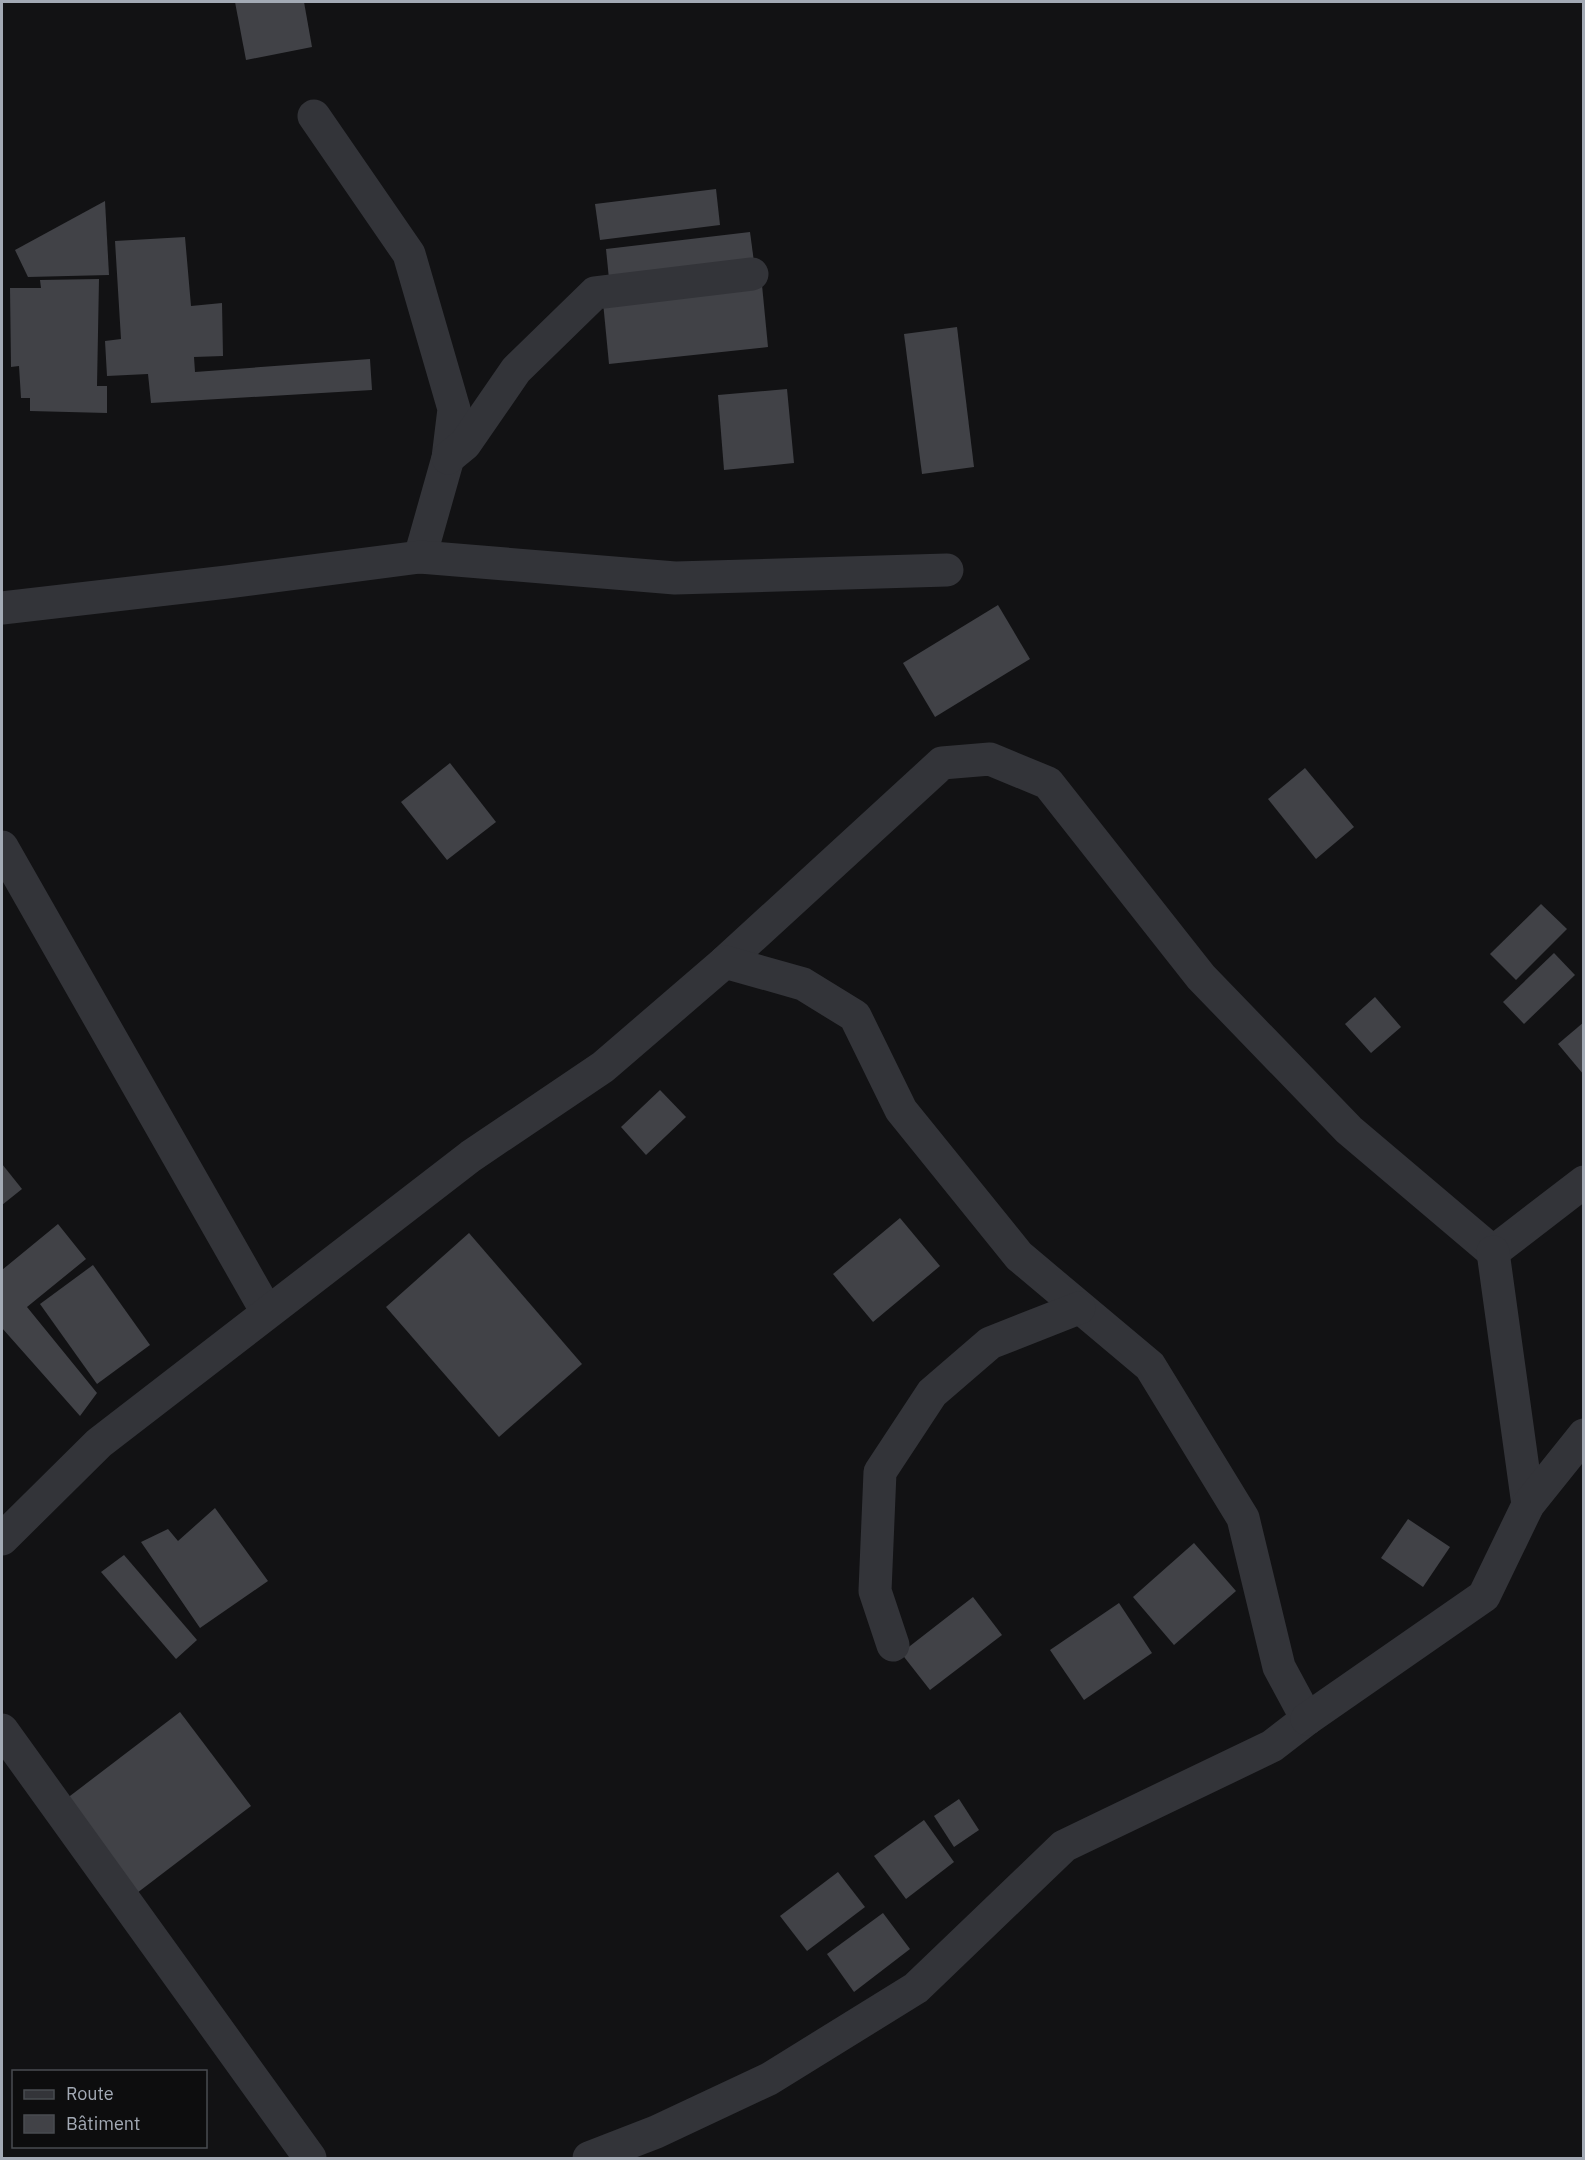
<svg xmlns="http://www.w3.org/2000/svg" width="1585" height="2160" font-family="'IBM Plex Sans',sans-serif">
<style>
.building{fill:#414247}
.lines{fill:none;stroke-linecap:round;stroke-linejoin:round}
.street{stroke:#333439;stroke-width:33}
</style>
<rect width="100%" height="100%" fill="#121214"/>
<g class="building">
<path d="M235,2H304L312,47L246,60Z"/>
<path d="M716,189L720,225L600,240L595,204Z"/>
<path d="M105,201L109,275L28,277L15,250Z"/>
<path d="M750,232L754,262L609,279L606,249Z"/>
<path d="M185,237L191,306L222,303L223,356L194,357L195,372L370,359L372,390L151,403L148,374L107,376L105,341L121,339L115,241Z"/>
<path d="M99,279L97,386H107V413L30,411V398H21L19,366L11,367L10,288H41L40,280Z"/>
<path d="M762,285L768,347L609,364L603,302Z"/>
<path d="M957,327L974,467L922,474L904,334Z"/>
<path d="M787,389L794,463L724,470L718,395Z"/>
<path d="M998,605L1030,659L935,717L903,663Z"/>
<path d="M450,763L496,822L447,860L401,802Z"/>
<path d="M1305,768L1354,827L1316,859L1268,799Z"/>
<path d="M1541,904L1567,929L1516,980L1490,954Z"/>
<path d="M1554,953L1575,975L1524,1024L1503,1002Z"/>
<path d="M1375,997L1401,1027L1371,1053L1345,1024Z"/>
<path d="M1584,1022V1075L1558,1044Z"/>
<path d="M660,1090L686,1117L646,1155L621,1127Z"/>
<path d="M2,1164L22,1189L2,1205Z"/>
<path d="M900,1218L940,1266L873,1322L833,1274Z"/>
<path d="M58,1224L86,1259L27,1307L97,1393L80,1416L2,1328V1270Z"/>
<path d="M469,1233L582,1364L499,1437L386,1307Z"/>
<path d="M93,1265L150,1345L97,1384L40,1304Z"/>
<path d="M215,1508L268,1581L200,1628L141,1542L168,1529L178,1541Z"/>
<path d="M1408,1519L1450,1547L1423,1587L1381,1558Z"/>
<path d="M1194,1543L1236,1591L1174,1645L1133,1597Z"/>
<path d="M124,1555L197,1640L176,1659L101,1572Z"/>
<path d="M973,1597L1002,1635L930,1690L901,1653Z"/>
<path d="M1119,1603L1152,1653L1084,1700L1050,1650Z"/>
<path d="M180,1712L251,1806L137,1893L66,1799Z"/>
<path d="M959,1799L979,1830L954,1847L934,1816Z"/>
<path d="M924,1820L954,1862L906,1899L874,1856Z"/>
<path d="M838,1872L865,1907L807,1951L780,1916Z"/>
<path d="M883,1913L910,1949L854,1992L827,1954Z"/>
</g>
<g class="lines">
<g class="street">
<path d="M314,116L409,254L454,409L448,458L420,557"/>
<path d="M448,458L465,444L516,370L595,293L752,274"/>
<path d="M2,608L227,582L420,557L675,578L947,570"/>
<path d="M2,847L267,1312"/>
<path d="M725,962L942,763L990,759L1048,783L1201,977L1349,1130L1493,1252L1584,1182"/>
<path d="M1493,1252L1528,1505"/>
<path d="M2,1539L99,1443L471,1156L603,1067L725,962L803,984L855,1016L901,1110L1019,1256L1150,1366L1243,1518L1279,1667L1307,1719L1272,1746L1064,1846L916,1988L769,2079L656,2132L589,2158"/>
<path d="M893,1645L875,1591L880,1472L932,1393L990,1343L1079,1308"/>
<path d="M1307,1719L1484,1596L1528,1505L1584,1435"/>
<path d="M2,1730L310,2158"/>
</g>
</g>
<rect width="1585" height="2160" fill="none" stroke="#a3aab5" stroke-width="6"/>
<rect x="12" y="2070" width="195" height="78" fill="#0d0d0e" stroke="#494c51" stroke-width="1.5"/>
<rect x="24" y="2090" width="30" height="9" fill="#333439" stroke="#494c51" stroke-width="1.5"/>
<text x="66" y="2100" font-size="18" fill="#a3aab5">Route</text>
<rect x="24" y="2115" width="30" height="18" fill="#414247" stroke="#494c51" stroke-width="1.5"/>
<text x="66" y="2130" font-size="18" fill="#a3aab5">Bâtiment</text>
</svg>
